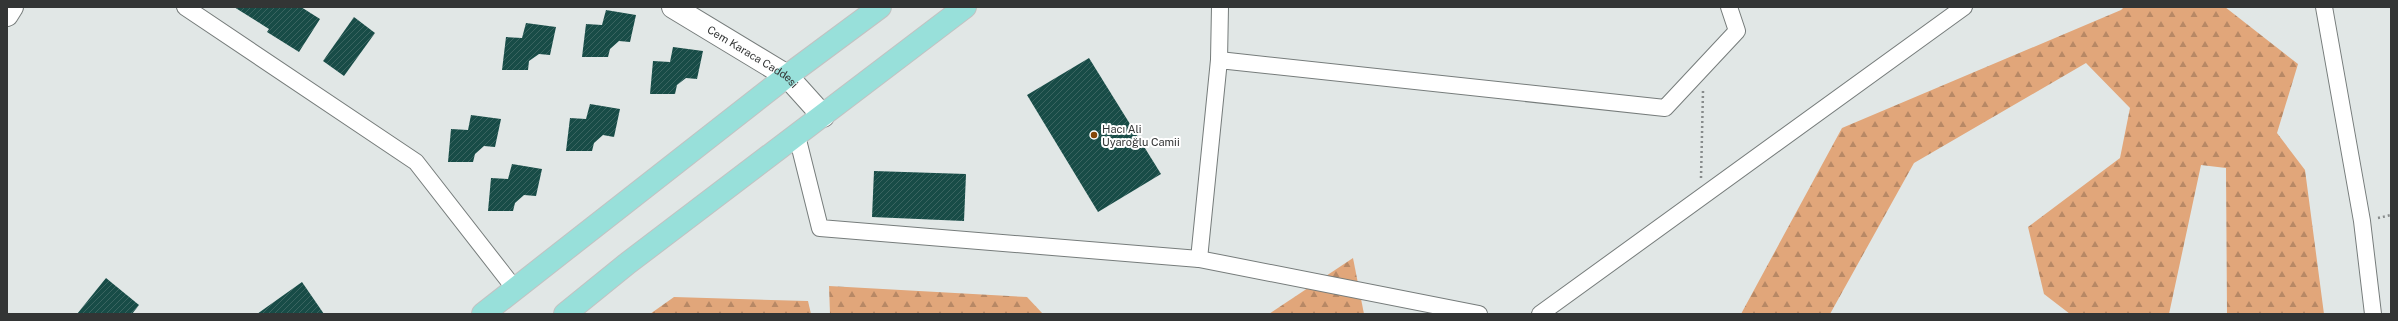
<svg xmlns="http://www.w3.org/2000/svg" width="2398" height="321" font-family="'Public Sans',sans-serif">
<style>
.forest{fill:url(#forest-firs)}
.building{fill:url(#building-hatch)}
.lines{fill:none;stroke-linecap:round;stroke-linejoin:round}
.street-casing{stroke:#767c7b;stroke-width:18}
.secondary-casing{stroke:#767c7b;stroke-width:24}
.primary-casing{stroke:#c2c2c2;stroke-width:24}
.path{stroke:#878b8b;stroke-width:2.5;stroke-dasharray:2 3;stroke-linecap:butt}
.street{stroke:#fff;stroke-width:16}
.secondary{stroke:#fff;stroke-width:22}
.primary{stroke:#98e0da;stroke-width:22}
.poi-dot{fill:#854608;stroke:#fff;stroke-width:1.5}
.labels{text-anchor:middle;stroke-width:4;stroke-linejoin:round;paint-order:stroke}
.street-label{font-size:11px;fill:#333535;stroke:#fff}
.poi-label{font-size:11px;fill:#333535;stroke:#fff;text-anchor:start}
</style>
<defs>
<pattern id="forest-firs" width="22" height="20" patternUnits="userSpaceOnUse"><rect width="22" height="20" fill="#e1a67a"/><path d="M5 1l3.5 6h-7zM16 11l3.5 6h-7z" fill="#b78865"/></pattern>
<pattern id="building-hatch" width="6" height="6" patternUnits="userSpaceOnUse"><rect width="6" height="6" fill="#184c47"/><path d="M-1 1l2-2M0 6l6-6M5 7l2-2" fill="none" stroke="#3a6460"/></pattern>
</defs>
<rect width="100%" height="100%" fill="#e1e7e6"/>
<g class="forest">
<path d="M2124,7H2225L2298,64L2277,133L2305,170L2324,314H2227L2226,168L2201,165L2169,314H2070L2044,294L2028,227L2120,158L2130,108L2086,63L1914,163L1830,314H1741L1842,128L2121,10Z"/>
<path d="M1353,258L1364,314H1269Z"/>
<path d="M829,286L1027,297L1043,314H830Z"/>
<path d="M674,297L808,301L811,314H650Z"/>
</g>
<g class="building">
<path d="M234,7H301L320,19L299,52L267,32L269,29Z"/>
<path d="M606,10L636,15L630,42L619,41L610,49L608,57H582L586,24L602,25Z"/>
<path d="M354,17L375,33L344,76L323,61Z"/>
<path d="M526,23L556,27L550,55L539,54L529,61L528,70H502L506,37L522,38Z"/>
<path d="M673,47L703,51L697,79L686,78L677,85L675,94H650L653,61L670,62Z"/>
<path d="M1089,58L1161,174L1098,212L1027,95Z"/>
<path d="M590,104L620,109L614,137L603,135L594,143L592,151H566L570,118L586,119Z"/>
<path d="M471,115L501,119L495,147L484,146L475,154L473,162H448L451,129L468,130Z"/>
<path d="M512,164L542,169L536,196L524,195L515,203L513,211H488L491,178L508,179Z"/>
<path d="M874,171L966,174L964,221L872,217Z"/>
<path d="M106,278L139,305L132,314H77Z"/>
<path d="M302,282L324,314H257Z"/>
</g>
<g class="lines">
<g class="street-casing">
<g id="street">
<path d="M185,7L416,162L515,289"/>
<path d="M2324,7L2362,221L2373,314"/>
<path d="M1219,60L1220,7"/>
<path d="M797,136L820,228L1199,259L1479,314"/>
<path d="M1199,259L1219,60L1665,108L1737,31L1729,7"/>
<path d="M1540,314L1964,7"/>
</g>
</g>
<g class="secondary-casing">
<g id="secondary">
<path id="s1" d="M673,7L787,76L823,116"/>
<path d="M7,15L12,7"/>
</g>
</g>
<g class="primary-casing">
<g id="primary">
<path d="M483,314L787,76L880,7"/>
<path d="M565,314L628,263L965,7"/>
</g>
</g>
<g class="path">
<path d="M1701,178L1703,91"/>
<path d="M2378,218L2391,215"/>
</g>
<use href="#street" class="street"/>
<use href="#secondary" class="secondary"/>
<use href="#primary" class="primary"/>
</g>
<circle class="poi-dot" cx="1094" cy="135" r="4"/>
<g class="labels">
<g class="street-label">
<text dy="4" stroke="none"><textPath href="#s1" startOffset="94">Cem Karaca Caddesi</textPath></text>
</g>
<g class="poi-label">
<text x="1102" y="133">Hacı Ali<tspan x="1102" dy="13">Uyaroğlu Camii</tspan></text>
</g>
</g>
<rect width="2398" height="321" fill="none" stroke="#333535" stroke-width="16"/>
</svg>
